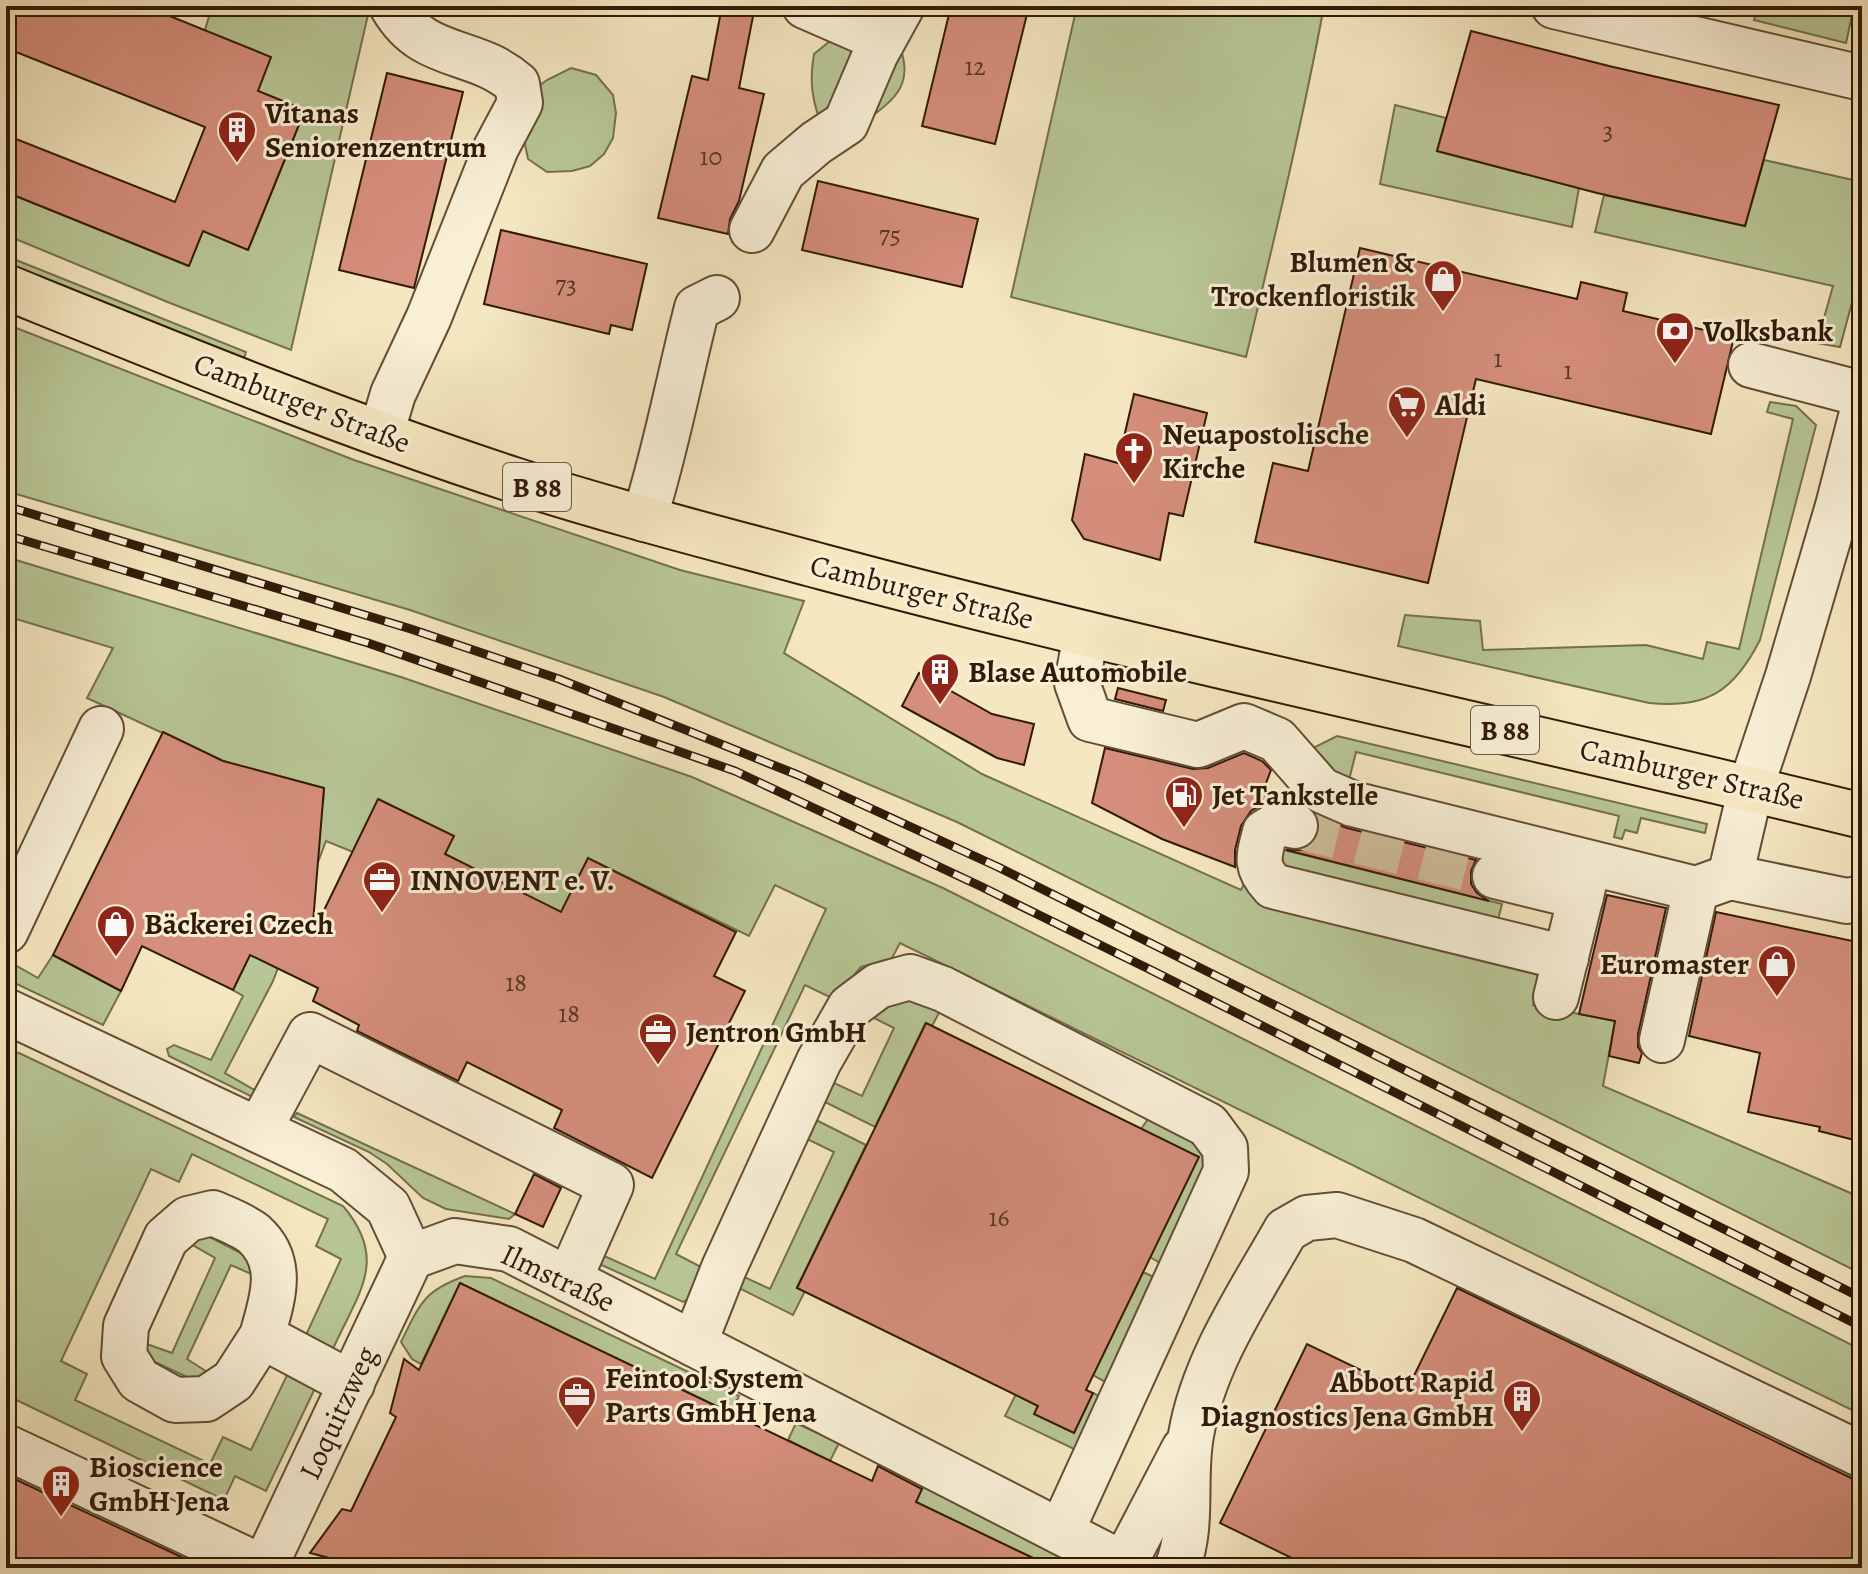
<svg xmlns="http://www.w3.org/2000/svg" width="1868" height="1574" font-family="Alegreya,serif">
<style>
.green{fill:#b8c695;stroke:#74704e;stroke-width:2}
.building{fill:#d58e7b;stroke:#311a07;stroke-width:2}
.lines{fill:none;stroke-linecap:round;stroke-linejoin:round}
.minor-tunnel{stroke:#cebe9b;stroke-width:44;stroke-dasharray:44 22;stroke-linecap:butt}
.minor-casing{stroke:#624d35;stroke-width:48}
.major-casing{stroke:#311a07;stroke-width:48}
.minor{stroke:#f8efd6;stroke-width:44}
.major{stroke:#f5e7c0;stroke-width:44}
.rail-casing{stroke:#311a07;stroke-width:9}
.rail{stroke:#f8efd6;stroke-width:6;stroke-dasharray:18;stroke-linecap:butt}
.labels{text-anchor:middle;stroke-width:6;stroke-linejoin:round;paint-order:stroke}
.number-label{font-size:26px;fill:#5a3724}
.shield{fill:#f8efd6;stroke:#6d5a45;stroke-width:2}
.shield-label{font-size:28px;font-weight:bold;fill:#311a07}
.poi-label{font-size:30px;font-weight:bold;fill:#311a07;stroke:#f8efd6;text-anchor:start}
.street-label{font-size:30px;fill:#311a07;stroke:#f8efd6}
</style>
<rect width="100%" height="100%" fill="#f5e7c0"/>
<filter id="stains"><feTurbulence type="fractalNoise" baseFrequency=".0025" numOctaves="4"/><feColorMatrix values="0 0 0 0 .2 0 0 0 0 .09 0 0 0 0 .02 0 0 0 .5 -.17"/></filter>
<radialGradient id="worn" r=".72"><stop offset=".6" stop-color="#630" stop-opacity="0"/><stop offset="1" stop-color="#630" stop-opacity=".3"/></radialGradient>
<g class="green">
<path d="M212,6H370L291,350L170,303L6,235V192L188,266L203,231L248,250L305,110L258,91L205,30Z"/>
<path d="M1077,6H1324C1302,124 1274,240 1246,357L1011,297Z"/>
<path d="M1758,6H1854L1846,43L1754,20Z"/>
<path d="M846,28L897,40C919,88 890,102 855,129L819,118C811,95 810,78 814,54Z"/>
<path d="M571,68L596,75L613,95L616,113L613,138L604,154L590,166L572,171L547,172L528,159L524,140L528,94L547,80Z"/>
<path d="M1395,105L1446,118L1437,151L1579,188L1572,227L1380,184Z"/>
<path d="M1764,160L1862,182V265L1840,347L1817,343L1833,286L1595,232L1604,195L1745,226Z"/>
<path d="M6,256L246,352L243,362L6,267Z"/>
<path d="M6,324L354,460L680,570L804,601L784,653L982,774L1241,890L1244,884L1295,901L1541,969L1533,1005L1615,1021L1603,1086L1862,1198V1274L957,822L664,697L410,610L6,491Z"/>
<path d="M1770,402L1796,406L1816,425L1760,640C1734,691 1707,709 1649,703L1398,646L1405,615L1480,621L1483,650L1646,645L1703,659L1707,642L1739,649L1793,419L1767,412Z"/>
<path d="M6,557L401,677L692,777L943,888L1862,1350V1415L900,943L892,958L861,967L834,999L805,985L676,1254L703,1268L693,1297L683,1302L595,1262L600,1254L655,1279L826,909L775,885L749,936L588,858L561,912L445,854L453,836L379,799L353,852L326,841L273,981L225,1073L265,1096L263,1102L169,1056L167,1049L174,1045L211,1060L243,996L233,990L323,804L324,788L223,761L87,698L113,648L6,616Z"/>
<path d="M1337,736L1707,824L1705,833L1641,818L1637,833L1625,830L1622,839L1614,837L1619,816L1356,752L1346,792L1307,751Z"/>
<path d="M1280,849L1502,904L1496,928L1275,873Z"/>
<path d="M53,955L121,991L103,1025L6,979L7,966L15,965L38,978Z"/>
<path d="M905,994L940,1011L932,1026L925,1024L875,1127L823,1101L832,1082L862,1096L894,1028L868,1015Z"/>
<path d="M6,1050L19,1053L343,1206C390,1261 357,1294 332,1351L306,1335L341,1259L316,1246L328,1219L192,1154L179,1182L151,1169L61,1361L87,1374L75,1400L210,1464L223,1437L251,1450L290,1369L318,1382L266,1491L235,1476L224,1500L6,1395Z"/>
<path d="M1153,1112L1199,1136L1209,1157L1167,1267L1150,1257L1141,1129Z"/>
<path d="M297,1113L515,1214L509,1219L446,1209L423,1198L387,1164L369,1152L294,1117Z"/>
<path d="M814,1119L866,1145L797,1287L805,1291L793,1315L735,1286L740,1275L770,1289L834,1152L805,1138Z"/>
<path d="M198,1231L262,1264L258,1277L231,1265L187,1359L212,1375L206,1386L138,1354L144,1343L172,1353L215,1258L191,1244Z"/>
<path d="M1143,1272L1162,1281L1111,1385L1093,1375Z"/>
<path d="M465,1276L491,1278L739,1396L731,1413L460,1283L421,1364L412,1359L401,1342C420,1304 423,1291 465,1276Z"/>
<path d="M1093,1393L1103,1398L1083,1446L1074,1449L1005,1416L1016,1394L1038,1406L1035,1414L1074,1433Z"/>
<path d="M796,1423L839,1443L830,1461L788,1440Z"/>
<path d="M924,1483L1060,1553L1071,1568H1054L916,1502Z"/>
</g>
<g class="building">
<path d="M6,6H145L271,57L258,91L305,110L248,250L203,231L189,266L6,192V135L175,202L205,127L6,48Z"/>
<path d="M722,6H755L739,88L764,94L739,201L730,219L728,234L658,218L692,76L708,80Z"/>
<path d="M951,6H1029L995,144L922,126Z"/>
<path d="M1471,31L1609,66L1779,105L1745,226L1597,193L1437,151Z"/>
<path d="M387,73L463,92L414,288L339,270Z"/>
<path d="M818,181L978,219L962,287L802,250Z"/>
<path d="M501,230L647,264L632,330L611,325L609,334L484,304Z"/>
<path d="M1360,248L1577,299L1581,282L1627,293L1623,311L1734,337L1711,434L1476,379L1428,583L1255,542L1273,463L1308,471Z"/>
<path d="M1134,394L1207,413L1183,516L1169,513L1160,560L1084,539L1072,520L1085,454L1118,463Z"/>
<path d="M919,673L992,714L1034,724L1024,765L997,758L902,706Z"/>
<path d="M1118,688L1166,700L1163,711L1115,699Z"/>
<path d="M163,732L223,761L324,788L312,935L378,799L454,836L445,854L561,912L588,858L736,932L714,976L745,991L652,1178L554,1128L562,1110L467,1062L458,1081L357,1031L359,1025L313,1001L318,988L250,955L233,990L142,946L121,991L53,955Z"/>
<path d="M1105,748L1193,769L1208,768L1244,753L1262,761L1271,770L1263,791L1297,801L1284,798L1268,801L1251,811L1241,826L1235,850V867L1162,839L1092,803Z"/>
<path d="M1317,816L1347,828L1476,860L1471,871V884L1477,893L1489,901L1286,850H1302L1314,842L1320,830Z"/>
<path d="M1607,895L1666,908L1638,1034V1047L1642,1053L1639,1063L1609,1056L1615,1021L1579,1014Z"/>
<path d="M1716,912L1862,943V1142L1819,1131L1820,1127L1748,1112L1760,1053L1689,1036Z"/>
<path d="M926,1023L1199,1157L1086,1390L1093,1393L1074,1433L1034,1414L1038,1406L797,1288Z"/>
<path d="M534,1174L561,1188L543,1227L515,1214Z"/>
<path d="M460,1283L872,1481L878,1466L922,1489L916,1502L1054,1568H324L329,1558L310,1553L342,1509L351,1511L396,1417L390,1413L404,1359L419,1370Z"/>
<path d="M1457,1288L1851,1478L1862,1480V1568H1312L1220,1523L1307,1344L1406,1392Z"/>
<path d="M6,1475L205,1568H6Z"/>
</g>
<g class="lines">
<path class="minor-tunnel" d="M1295,826L1495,876"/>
<g class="minor-casing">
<g id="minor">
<path d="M805,6L883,40"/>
<path d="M1554,6L1862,78"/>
<path d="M752,230L783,171L816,143L846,123L875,55L902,6"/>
<path d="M1751,365L1862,394"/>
<path d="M381,434L393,394L429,317L496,148L520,103L517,84C474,46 424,62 392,6"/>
<path d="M644,519C666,450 679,378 697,308L717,298"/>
<path d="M1086,634L1077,683L1090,719L1198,745L1244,726L1277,740L1321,790L1353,804L1696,889L1730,877L1847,901L1862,898"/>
<path d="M1295,826L1280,823L1265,832C1259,856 1254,866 1273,886L1566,958"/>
<path d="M1495,876L1581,897"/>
<path d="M1730,877L1751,787L1788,676L1838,506L1862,413"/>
<path d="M6,931L101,729"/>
<path d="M1556,997L1589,863"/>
<path d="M6,1011L343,1170L388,1207L411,1257"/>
<path d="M1662,1040L1696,889"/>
<path d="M259,1130L310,1035L611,1185L569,1280"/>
<path d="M411,1257L455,1241L509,1249L1131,1568"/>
<path d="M262,1336L233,1381L206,1399L175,1400L139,1380L124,1356L126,1326L166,1238L188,1219L213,1213C226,1219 243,1225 254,1234C286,1263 272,1300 262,1336L352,1384"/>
<path d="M694,1344L724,1268L819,1061L850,1007L878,986L910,977L943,989L1208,1125L1225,1148L1226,1171L1061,1532"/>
<path d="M6,1447L264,1568"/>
<path d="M1124,1564L1184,1449"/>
<path d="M264,1568L411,1257"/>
<path d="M1177,1568C1194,1526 1183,1479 1191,1435C1204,1360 1250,1294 1286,1230L1307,1218L1337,1215L1414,1240L1862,1455"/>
</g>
</g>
<g class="major-casing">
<path id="major" d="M6,287C174,355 342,424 514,480C616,513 720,539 823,567C1167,659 1516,731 1862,816"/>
</g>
<use href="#minor" class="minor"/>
<use href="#major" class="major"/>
<g class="rail-casing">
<g id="rail">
<path d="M6,506L411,629L559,679L798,775L998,867L1862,1298"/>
<path d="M6,535L368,643L735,771L980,886L1153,971L1862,1327"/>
</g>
</g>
<use href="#rail" class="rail"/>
</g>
<defs>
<g id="building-pin" transform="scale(2)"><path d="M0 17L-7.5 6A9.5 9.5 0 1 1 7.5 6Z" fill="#8f2418" stroke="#f8efd6"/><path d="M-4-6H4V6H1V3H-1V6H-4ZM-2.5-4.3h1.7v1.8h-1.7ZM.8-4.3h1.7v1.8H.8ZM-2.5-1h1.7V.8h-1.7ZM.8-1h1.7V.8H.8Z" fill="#fff"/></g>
<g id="shop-pin" transform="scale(2)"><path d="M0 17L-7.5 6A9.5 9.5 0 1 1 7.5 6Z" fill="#8f2418" stroke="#f8efd6"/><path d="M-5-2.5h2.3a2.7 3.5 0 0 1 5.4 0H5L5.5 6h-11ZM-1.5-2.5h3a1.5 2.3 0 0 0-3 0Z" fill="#fff"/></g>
<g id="bank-pin" transform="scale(2)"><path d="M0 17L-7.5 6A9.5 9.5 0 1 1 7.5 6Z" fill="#8f2418" stroke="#f8efd6"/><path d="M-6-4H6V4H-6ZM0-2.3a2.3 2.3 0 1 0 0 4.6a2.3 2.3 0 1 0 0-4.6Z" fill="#fff"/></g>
<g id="supermarket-pin" transform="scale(2)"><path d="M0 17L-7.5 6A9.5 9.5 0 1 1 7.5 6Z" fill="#8f2418" stroke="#f8efd6"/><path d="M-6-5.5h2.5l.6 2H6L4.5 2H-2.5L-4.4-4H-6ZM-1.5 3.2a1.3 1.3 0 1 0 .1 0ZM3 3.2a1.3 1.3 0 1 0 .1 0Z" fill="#fff"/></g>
<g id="church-pin" transform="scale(2)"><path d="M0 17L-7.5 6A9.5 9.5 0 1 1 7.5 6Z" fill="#8f2418" stroke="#f8efd6"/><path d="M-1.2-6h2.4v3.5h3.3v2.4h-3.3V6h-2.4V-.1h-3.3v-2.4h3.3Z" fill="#fff"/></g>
<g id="fuel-pin" transform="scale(2)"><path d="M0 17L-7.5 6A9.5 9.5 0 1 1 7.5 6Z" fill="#8f2418" stroke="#f8efd6"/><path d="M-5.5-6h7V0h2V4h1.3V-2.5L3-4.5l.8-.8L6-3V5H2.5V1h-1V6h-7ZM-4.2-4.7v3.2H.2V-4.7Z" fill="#fff"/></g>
<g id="office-pin" transform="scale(2)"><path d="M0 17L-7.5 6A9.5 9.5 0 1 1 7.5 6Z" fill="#8f2418" stroke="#f8efd6"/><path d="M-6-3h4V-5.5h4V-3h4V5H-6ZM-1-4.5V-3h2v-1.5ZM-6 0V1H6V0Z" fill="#fff"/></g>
</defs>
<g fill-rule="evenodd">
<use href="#building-pin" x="237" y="130"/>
<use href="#shop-pin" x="1443" y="279"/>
<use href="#bank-pin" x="1675" y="331"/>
<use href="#supermarket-pin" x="1407" y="405"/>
<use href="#church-pin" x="1134" y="451"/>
<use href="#building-pin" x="940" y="672"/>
<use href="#fuel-pin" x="1184" y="795"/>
<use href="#office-pin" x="382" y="880"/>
<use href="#shop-pin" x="116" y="924"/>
<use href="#shop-pin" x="1777" y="964"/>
<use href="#office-pin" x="658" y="1032"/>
<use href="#office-pin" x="577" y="1395"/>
<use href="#building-pin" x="1522" y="1399"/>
<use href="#building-pin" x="61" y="1484"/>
</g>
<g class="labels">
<g class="number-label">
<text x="975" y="75">12</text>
<text x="1608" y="139">3</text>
<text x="711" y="165">10</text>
<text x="890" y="243">75</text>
<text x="566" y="293">73</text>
<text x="1498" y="367">1</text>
<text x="1568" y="379">1</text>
<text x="516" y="991">18</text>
<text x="569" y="1022">18</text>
<text x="999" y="1226">16</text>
</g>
<g class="shield">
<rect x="503" y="463" width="68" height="48" rx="6"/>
<rect x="1471" y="706" width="68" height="48" rx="6"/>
</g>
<g class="shield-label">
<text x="537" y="497">B 88</text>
<text x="1505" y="740">B 88</text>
</g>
<g class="poi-label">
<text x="265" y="123">Vitanas<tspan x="265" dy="34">Seniorenzentrum</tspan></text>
<text x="1415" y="272" text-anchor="end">Blumen &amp;<tspan x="1415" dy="34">Trockenfloristik</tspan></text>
<text x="1703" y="341">Volksbank</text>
<text x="1435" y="415">Aldi</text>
<text x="1162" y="444">Neuapostolische<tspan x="1162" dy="34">Kirche</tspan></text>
<text x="968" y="682">Blase Automobile</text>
<text x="1212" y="805">Jet Tankstelle</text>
<text x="410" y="890">INNOVENT e. V.</text>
<text x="144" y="934">Bäckerei Czech</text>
<text x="1749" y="974" text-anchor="end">Euromaster</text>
<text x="686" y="1042">Jentron GmbH</text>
<text x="605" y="1388">Feintool System<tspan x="605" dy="34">Parts GmbH Jena</tspan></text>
<text x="1494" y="1392" text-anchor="end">Abbott Rapid<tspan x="1494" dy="34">Diagnostics Jena GmbH</tspan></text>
<text x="89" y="1477">Bioscience<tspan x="89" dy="34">GmbH Jena</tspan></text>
</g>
<g class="street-label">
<text transform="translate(302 403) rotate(21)" y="10">Camburger Straße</text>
<text transform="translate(922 592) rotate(14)" y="10">Camburger Straße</text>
<text transform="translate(1692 774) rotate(13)" y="10">Camburger Straße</text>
<text transform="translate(558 1278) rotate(25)" y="10">Ilmstraße</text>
<text transform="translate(338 1413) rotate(-65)" y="10">Loquitzweg</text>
</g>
</g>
<rect width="1868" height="1574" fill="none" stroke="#f5e7c0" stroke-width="32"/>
<rect x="8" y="8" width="1852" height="1558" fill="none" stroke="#311a07" stroke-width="4"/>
<rect x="16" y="16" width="1836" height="1542" fill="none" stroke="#311a07" stroke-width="2"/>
<rect width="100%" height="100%" filter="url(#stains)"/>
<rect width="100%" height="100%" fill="url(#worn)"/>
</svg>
